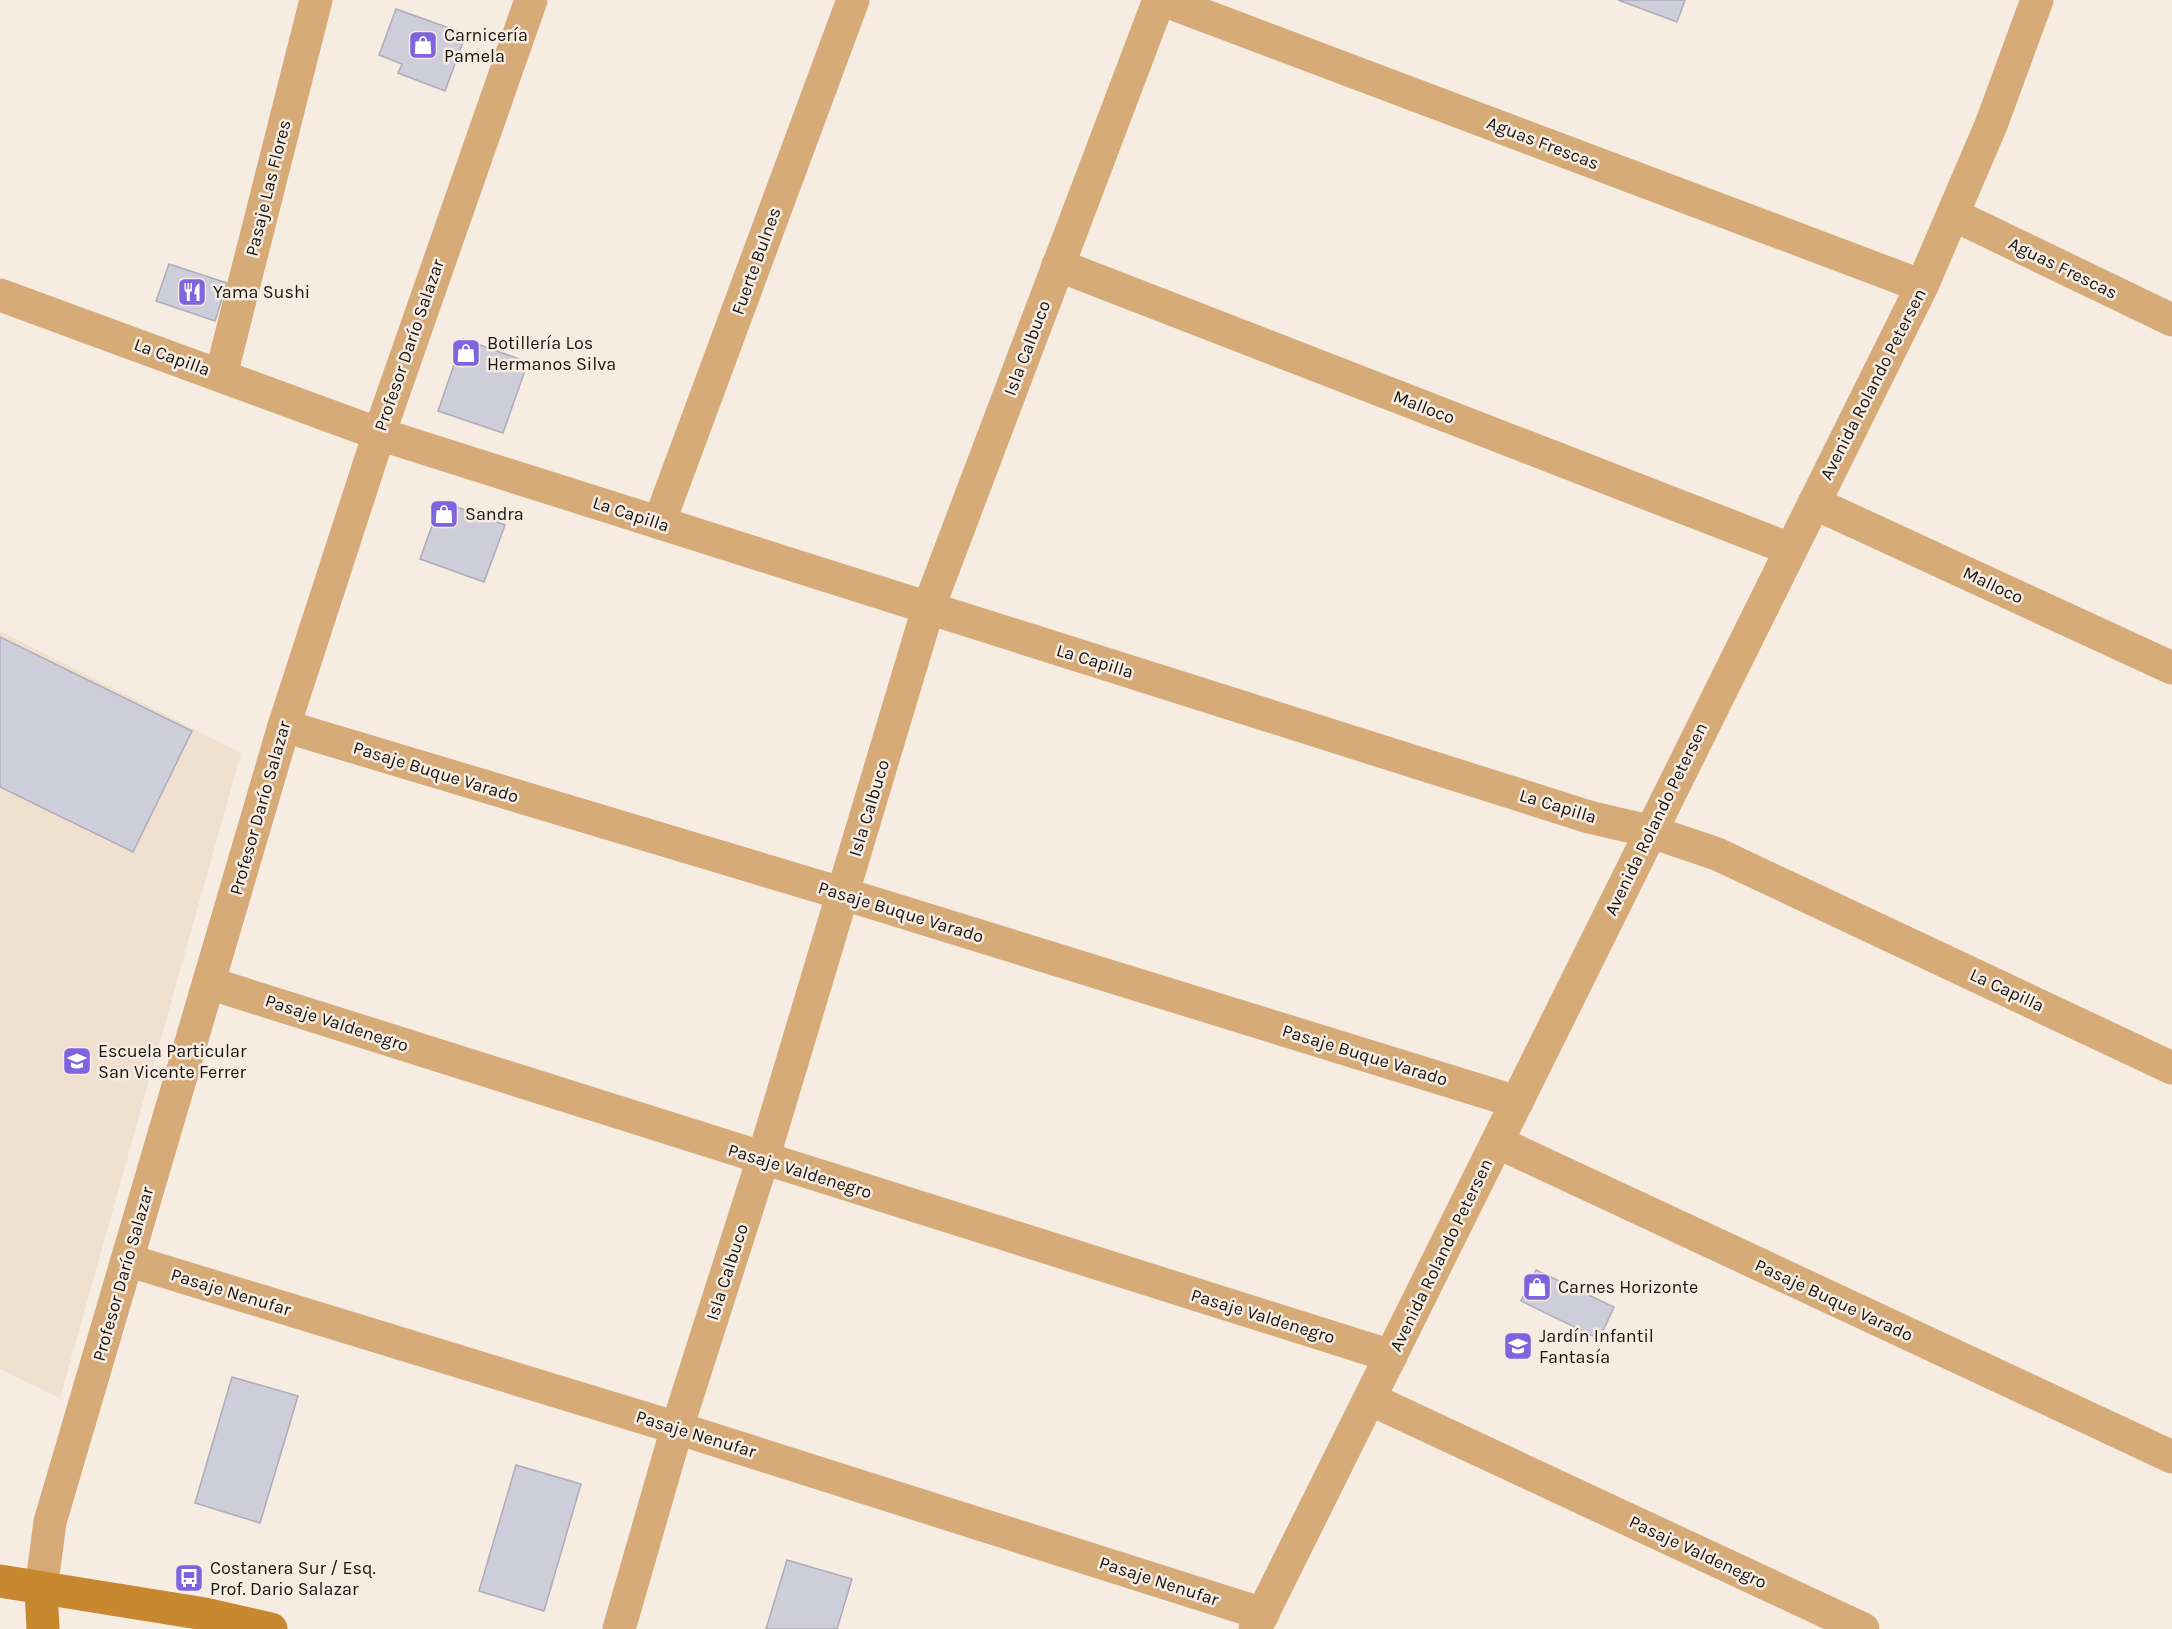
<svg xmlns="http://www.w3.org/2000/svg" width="2172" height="1629" font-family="Karla,sans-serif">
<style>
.built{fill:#efe0d0}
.building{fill:#cecdda;stroke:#adacb8;stroke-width:1.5}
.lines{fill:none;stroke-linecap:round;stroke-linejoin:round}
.minor{stroke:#d6ab78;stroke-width:33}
.tertiary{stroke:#d6ab78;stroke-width:33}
.secondary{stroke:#c78830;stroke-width:33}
.labels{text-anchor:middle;stroke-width:5;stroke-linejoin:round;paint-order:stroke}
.poi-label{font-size:18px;fill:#181511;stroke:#f6ece2;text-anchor:start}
.street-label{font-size:18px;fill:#181511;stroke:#f6ece2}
</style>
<rect width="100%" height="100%" fill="#f6ece2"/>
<path class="built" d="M0,631L241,753L60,1398L0,1369Z"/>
<g class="building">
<path d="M1618,0H1685L1677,22Z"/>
<path d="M396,9L466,34L445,91L398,73L402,64L379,55Z"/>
<path d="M169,264L227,283L215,321L156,301Z"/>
<path d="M463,339L528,362L503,433L438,411Z"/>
<path d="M441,501L505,525L484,582L420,559Z"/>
<path d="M0,637L192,731L133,852L0,787Z"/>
<path d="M1536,1270L1614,1307L1599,1339L1521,1301Z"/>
<path d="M232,1377L298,1396L260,1523L195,1503Z"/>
<path d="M516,1465L581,1484L544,1611L479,1591Z"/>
<path d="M787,1560L852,1579L837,1629H766Z"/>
</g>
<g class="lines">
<g class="minor">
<path d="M1163,0L1922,286"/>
<path d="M1954,215L2172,320"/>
<path d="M1058,265L1790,549"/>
<path d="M221,375L316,0"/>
<path d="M379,434L531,0"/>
<path d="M1814,503L2172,668"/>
<path d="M659,523L853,0"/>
<path d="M284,726L844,894L1517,1102"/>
<path d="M209,983L1391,1356"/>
<path d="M1497,1142L2172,1457"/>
<path d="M127,1260L677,1428L1263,1614"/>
<path d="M1370,1399L1863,1629"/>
<path d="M619,1629L677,1428L763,1159L928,609L1159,0"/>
</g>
<g class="tertiary">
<path d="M0,295L379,434L1589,817L1649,831L1717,854L2172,1068"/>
<path d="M41,1590L50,1522L284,726L379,434"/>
<path d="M1255,1629L1922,286L1991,125L2037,0"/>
</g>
<g class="secondary">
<path d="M0,1581L205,1614L271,1629"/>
<path d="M41,1590L43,1629"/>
</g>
</g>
<defs>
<g id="shop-square" transform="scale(1.5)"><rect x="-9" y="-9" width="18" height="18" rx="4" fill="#7f64df" stroke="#f6ece2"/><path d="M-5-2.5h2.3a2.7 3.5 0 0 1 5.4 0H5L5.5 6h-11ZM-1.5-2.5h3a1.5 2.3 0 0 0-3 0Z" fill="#fff"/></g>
<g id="restaurant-square" transform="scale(1.5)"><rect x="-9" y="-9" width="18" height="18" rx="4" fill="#7f64df" stroke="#f6ece2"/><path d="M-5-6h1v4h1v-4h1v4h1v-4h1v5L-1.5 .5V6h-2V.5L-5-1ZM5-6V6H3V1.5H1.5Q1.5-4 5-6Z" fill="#fff"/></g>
<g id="school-square" transform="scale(1.5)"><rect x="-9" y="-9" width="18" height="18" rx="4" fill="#7f64df" stroke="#f6ece2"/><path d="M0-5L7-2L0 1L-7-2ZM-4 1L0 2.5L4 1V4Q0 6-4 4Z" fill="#fff"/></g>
<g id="bus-square" transform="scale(1.5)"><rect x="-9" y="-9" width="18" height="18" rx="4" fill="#7f64df" stroke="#f6ece2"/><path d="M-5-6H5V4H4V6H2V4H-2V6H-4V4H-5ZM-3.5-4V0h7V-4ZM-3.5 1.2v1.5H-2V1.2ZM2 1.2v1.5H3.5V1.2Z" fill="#fff"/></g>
</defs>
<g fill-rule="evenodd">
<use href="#shop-square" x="423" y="45"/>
<use href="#restaurant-square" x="192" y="292"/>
<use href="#shop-square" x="466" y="353"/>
<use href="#shop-square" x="444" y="514"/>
<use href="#school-square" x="77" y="1061"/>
<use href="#shop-square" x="1537" y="1287"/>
<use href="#school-square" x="1518" y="1346"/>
<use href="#bus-square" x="189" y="1578"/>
</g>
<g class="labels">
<g class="poi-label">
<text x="444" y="41">Carnicería<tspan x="444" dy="21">Pamela</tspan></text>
<text x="213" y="298">Yama Sushi</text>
<text x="487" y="349">Botillería Los<tspan x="487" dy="21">Hermanos Silva</tspan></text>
<text x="465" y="520">Sandra</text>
<text x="98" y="1057">Escuela Particular<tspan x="98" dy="21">San Vicente Ferrer</tspan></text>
<text x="1558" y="1293">Carnes Horizonte</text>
<text x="1539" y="1342">Jardín Infantil<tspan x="1539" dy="21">Fantasía</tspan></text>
<text x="210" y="1574">Costanera Sur / Esq.<tspan x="210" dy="21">Prof. Dario Salazar</tspan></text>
</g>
<g class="street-label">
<text transform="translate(1543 143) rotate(21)" y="6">Aguas Frescas</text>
<text transform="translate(268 188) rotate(-76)" y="6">Pasaje Las Flores</text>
<text transform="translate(756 261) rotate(-70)" y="6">Fuerte Bulnes</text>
<text transform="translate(2063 268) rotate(26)" y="6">Aguas Frescas</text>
<text transform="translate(409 345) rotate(-71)" y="6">Profesor Darío Salazar</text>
<text transform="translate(1027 348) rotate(-69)" y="6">Isla Calbuco</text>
<text transform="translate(172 357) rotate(20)" y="6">La Capilla</text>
<text transform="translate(1873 384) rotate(-63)" y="6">Avenida Rolando Petersen</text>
<text transform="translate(1424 407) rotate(21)" y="6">Malloco</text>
<text transform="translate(631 514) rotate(18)" y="6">La Capilla</text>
<text transform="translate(1993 585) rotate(25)" y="6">Malloco</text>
<text transform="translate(1095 661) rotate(17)" y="6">La Capilla</text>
<text transform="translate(436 772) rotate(17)" y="6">Pasaje Buque Varado</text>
<text transform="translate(1558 806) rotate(17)" y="6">La Capilla</text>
<text transform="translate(260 808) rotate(-74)" y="6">Profesor Darío Salazar</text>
<text transform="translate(869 808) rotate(-73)" y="6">Isla Calbuco</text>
<text transform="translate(1656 819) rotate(-64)" y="6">Avenida Rolando Petersen</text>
<text transform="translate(901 912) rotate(17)" y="6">Pasaje Buque Varado</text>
<text transform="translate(2007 990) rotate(25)" y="6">La Capilla</text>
<text transform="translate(337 1023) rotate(18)" y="6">Pasaje Valdenegro</text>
<text transform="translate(1365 1055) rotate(17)" y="6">Pasaje Buque Varado</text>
<text transform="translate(800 1171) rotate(17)" y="6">Pasaje Valdenegro</text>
<text transform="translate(1441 1255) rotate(-64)" y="6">Avenida Rolando Petersen</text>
<text transform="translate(727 1272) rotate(-72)" y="6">Isla Calbuco</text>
<text transform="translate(123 1274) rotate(-74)" y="6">Profesor Darío Salazar</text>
<text transform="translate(231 1292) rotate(17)" y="6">Pasaje Nenufar</text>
<text transform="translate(1834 1300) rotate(25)" y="6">Pasaje Buque Varado</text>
<text transform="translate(1263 1316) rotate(17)" y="6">Pasaje Valdenegro</text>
<text transform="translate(696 1434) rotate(17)" y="6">Pasaje Nenufar</text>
<text transform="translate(1698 1552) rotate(25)" y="6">Pasaje Valdenegro</text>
<text transform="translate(1159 1581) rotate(18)" y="6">Pasaje Nenufar</text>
</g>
</g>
</svg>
